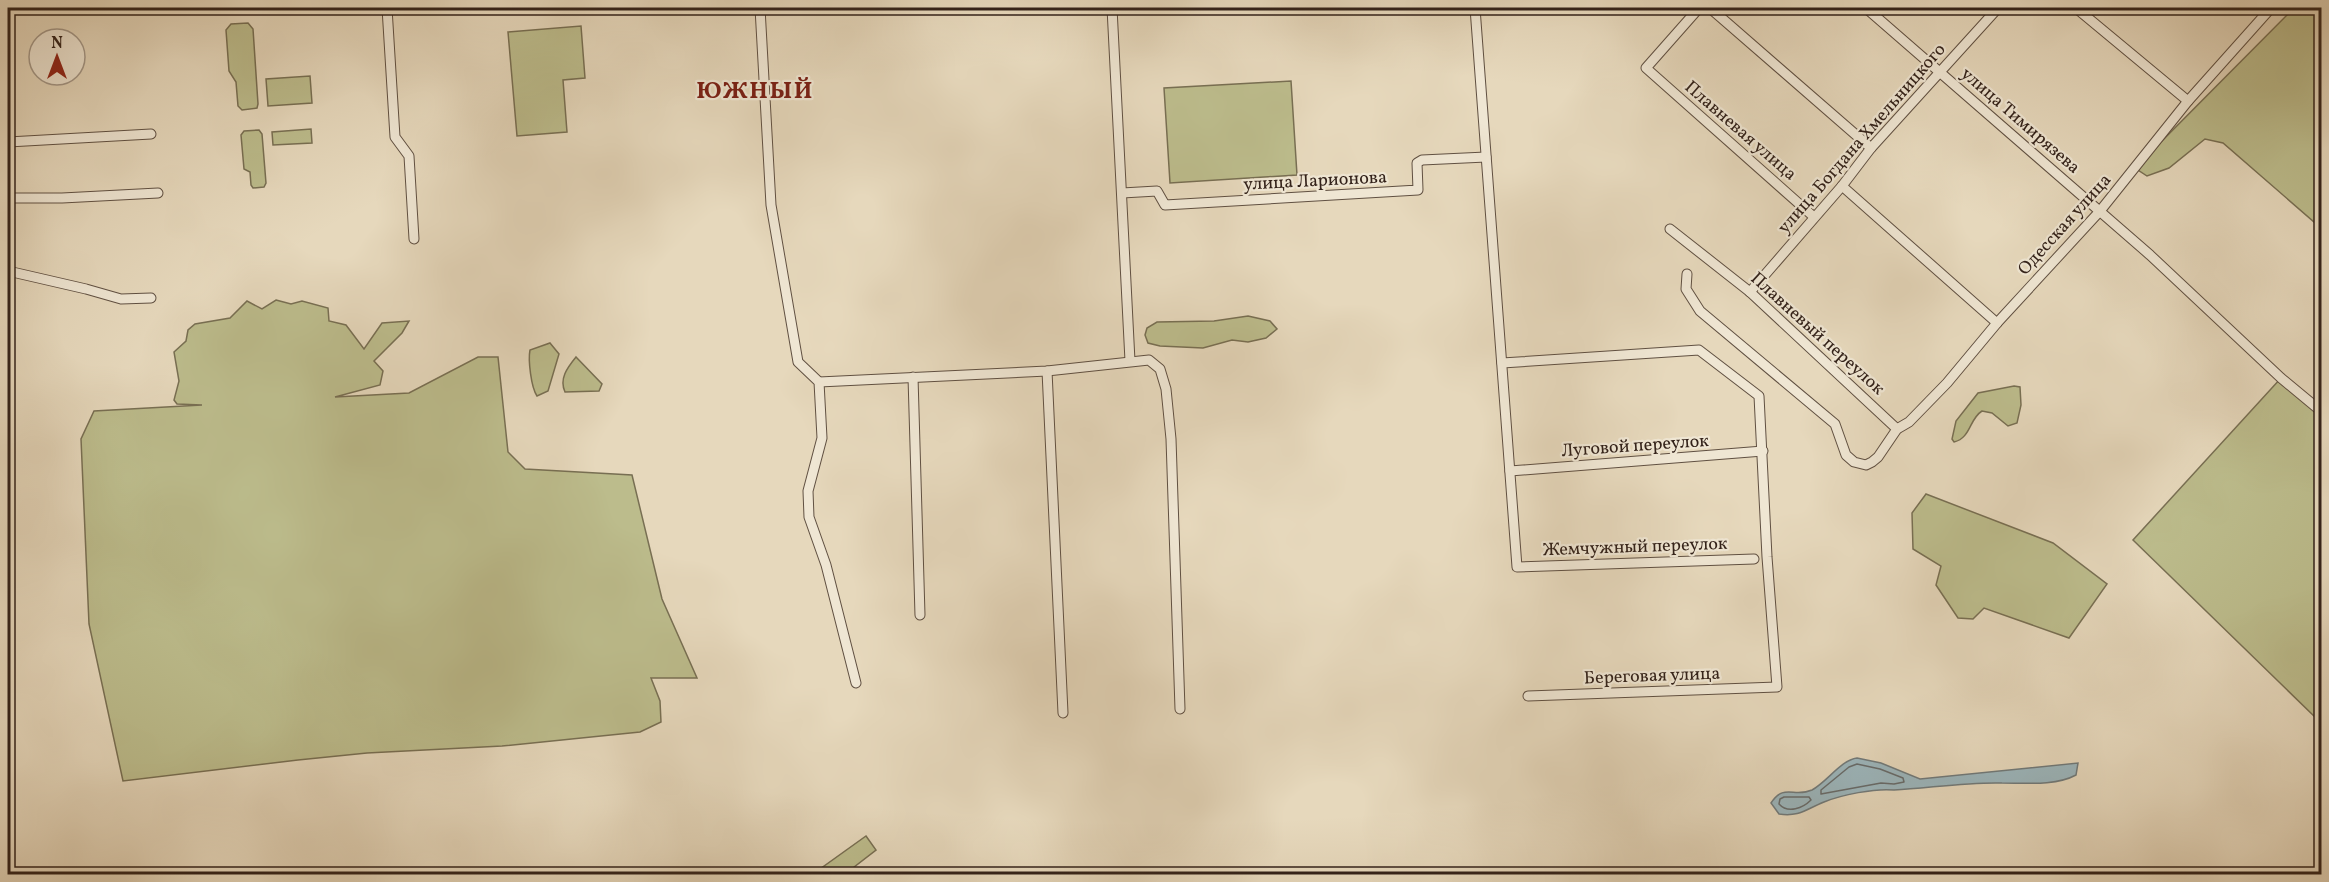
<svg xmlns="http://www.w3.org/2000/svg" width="2329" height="882" font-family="Vollkorn,serif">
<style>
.green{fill:#bcbc8c;stroke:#786f53;stroke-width:1.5}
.water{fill:#9cb6bc;stroke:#727b7b;stroke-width:1.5}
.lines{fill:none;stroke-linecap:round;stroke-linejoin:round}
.shore{stroke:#686c6b;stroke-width:1.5}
.street-casing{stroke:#605042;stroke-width:11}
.street{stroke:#efe6d3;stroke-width:9}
.labels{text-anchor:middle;stroke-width:4.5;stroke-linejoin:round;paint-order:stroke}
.street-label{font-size:18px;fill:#33221a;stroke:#efe6d3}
.district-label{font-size:24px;font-weight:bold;letter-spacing:1.5px;fill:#7a1f14;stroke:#efe6d3}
</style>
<rect width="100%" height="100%" fill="#e6d8bc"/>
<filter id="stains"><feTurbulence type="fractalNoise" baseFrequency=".00333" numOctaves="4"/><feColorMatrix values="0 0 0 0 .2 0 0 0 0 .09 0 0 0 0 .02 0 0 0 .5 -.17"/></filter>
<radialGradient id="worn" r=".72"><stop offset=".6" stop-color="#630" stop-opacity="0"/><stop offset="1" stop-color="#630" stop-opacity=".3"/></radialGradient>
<g class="green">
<path d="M2294,8H2321V228L2223,143L2205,139L2169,168L2147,176L2138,170L2149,154Z"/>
<path d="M248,23L253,29L258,104L257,108L242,110L238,106L236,82L229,71L226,30L231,24Z"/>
<path d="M581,26L585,78L563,80L567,132L517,136L508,32Z"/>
<path d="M310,76L312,103L268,106L266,79Z"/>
<path d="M1291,81L1297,175L1170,183L1164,88Z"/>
<path d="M311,129L312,143L273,145L272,132Z"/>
<path d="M259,130L262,134L266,183L264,187L253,188L251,185L250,172L244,169L241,135L244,131Z"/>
<path d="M276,300L291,304L302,301L328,308L329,321L346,325L364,349L382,323L409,321L402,333L374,361L383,371L380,385L335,397L409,393L478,357H498L508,452L525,469L632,475L662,599L697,678H651L660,701L661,722L640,732L502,746L367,753L298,760L123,781L89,624L81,439L94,411L202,405L177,404L174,400L179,381L174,352L186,341L188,330L195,324L230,318L247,301L262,309Z"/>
<path d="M1248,316L1270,321L1277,329L1266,338L1248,342L1232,340L1203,348L1160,346L1148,343L1145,335L1147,328L1157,322L1214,321Z"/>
<path d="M550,343L559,354L548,391L537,396C531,387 528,360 530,350Z"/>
<path d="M576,357L602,384L599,391L565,392C559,379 567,368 576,357Z"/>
<path d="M2281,378L2321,412V715L2317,719L2133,540Z"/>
<path d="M2014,386L2020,387L2021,405L2017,423L2008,426L1992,413L1982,411C1969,419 1971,438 1954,442L1952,439L1956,421L1978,393Z"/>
<path d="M1926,494L2053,543L2107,584L2069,638L1984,608L1973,619L1958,618L1936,585L1941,566L1913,549L1912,513Z"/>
<path d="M866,836L876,850L845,874H813Z"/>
</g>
<path class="water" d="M1857,758L1881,763L1920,779L2078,763L2076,775C2056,786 2025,783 2002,783C1966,782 1930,788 1894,790C1875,788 1841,795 1824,802C1806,809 1800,817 1779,814L1771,803C1784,783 1794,798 1812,790C1827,782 1841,760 1857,758Z"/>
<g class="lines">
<g class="shore">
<path d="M1857,764L1880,769L1903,778L1904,782L1894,784L1881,783L1821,794V790L1849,767Z"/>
<path d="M1784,797H1809L1811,800C1803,808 1788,814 1779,804L1780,799Z"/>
</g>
<g class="street-casing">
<g id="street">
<path d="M387,8L395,137L409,156L414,239"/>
<path d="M760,8L771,205L798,362L819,382L822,438L808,491L809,517L826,565L856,683"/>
<path d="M1112,8L1130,361"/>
<path d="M1475,8L1517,567L1754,559"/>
<path d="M1699,8L1646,68L1814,217"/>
<path d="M1710,8L1871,148"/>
<path d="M1866,8L2150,255L2281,378L2322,412"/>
<path d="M2076,8L2188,101"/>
<path d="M8,142L151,134"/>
<path d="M1842,186L1997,323"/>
<path d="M1122,193L1157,191L1165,205L1418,190L1417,163L1422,160L1486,157"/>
<path d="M8,198H62L158,193"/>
<path d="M1670,229L1750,292L1897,429"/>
<path d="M8,271L86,289L121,299L151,298"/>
<path d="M1687,274L1686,289L1700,311L1835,424L1846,455L1854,462L1866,465L1872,462L1878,457L1897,429L1909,422L1947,383L1997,323L2100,211L2188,101L2271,8"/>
<path d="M1750,292L1842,186L1871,148L1998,8"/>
<path d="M1502,363L1699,350L1759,396L1767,557L1777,687L1528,696"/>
<path d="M1047,371L1063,713"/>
<path d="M913,377L920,615"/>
<path d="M819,382L1047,371L1149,360L1160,369L1166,389L1171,439L1180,709"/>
<path d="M1510,471L1763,451"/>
</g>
</g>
<use href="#street" class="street"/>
</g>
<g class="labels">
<g class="street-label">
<text transform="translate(2021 120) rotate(41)" y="6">улица Тимирязева</text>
<text transform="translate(1741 130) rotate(41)" y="6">Плавневая улица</text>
<text transform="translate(1861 138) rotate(-49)" y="6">улица Богдана Хмельницкого</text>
<text transform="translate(1315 180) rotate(-3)" y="6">улица Ларионова</text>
<text transform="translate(2064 224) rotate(-48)" y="6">Одесская улица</text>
<text transform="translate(1818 333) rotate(42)" y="6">Плавневый переулок</text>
<text transform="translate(1635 445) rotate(-4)" y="6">Луговой переулок</text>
<text transform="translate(1635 546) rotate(-2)" y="6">Жемчужный переулок</text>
<text transform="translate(1652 675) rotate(-2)" y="6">Береговая улица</text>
</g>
<g class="district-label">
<text x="755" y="98">ЮЖНЫЙ</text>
</g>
</g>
<rect width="2329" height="882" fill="none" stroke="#e6d8bc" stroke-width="30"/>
<rect x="9" y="9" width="2311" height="864" fill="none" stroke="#33221a" stroke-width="3"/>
<rect x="15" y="15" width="2299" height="852" fill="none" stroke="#33221a" stroke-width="1.5"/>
<g transform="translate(57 57)"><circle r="28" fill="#efe6d3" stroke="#a49889" stroke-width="1.5"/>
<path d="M0-4.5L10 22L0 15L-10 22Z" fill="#8f2418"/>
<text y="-9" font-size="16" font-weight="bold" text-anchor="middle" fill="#33221a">N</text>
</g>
<rect width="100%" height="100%" filter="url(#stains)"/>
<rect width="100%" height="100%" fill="url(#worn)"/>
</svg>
